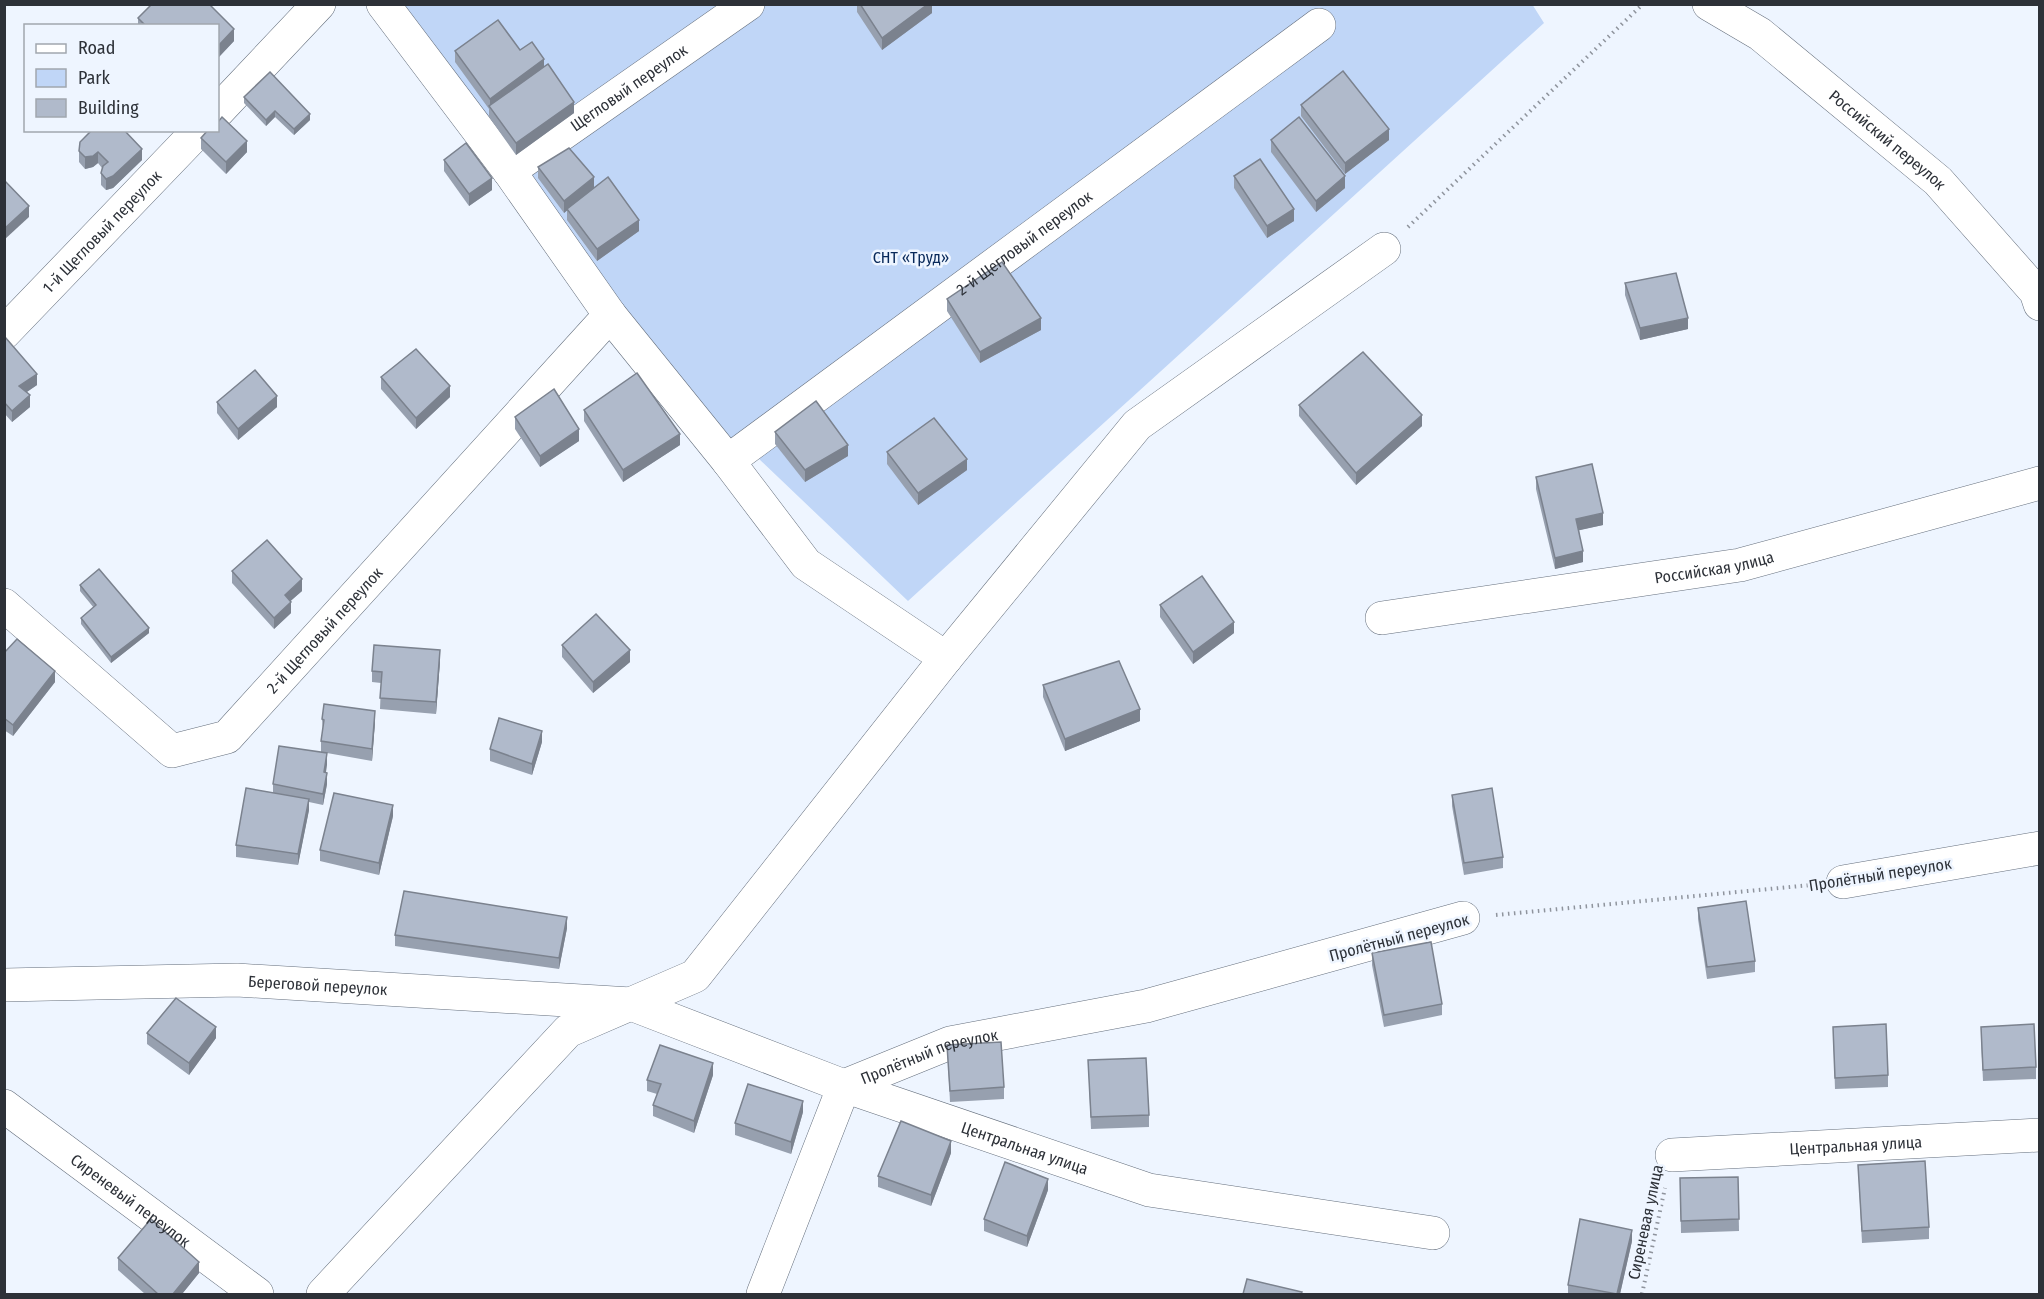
<svg xmlns="http://www.w3.org/2000/svg" width="2044" height="1299" font-family="'Fira Sans Condensed',sans-serif">
<style>
.green{fill:#c0d6f7}
.lines{fill:none;stroke-linecap:round;stroke-linejoin:round}
.minor-casing{stroke:#656f7d;stroke-width:34}
.path{stroke:#8f949d;stroke-width:4;stroke-dasharray:1.5 4.5;stroke-linecap:butt}
.minor{stroke:#fff;stroke-width:33}
.wall{fill:#97a0af}
.shaded-wall{fill:#7b828e}
.building{fill:#b0bacb;stroke:#7b828e;stroke-width:1.5}
.labels{text-anchor:middle;stroke-width:5;stroke-linejoin:round;paint-order:stroke}
.street-label{font-size:16px;fill:#2d3138;stroke:#eef5ff}
.park-label{font-size:16px;fill:#08295a;stroke:#eef5ff}
</style>
<rect width="100%" height="100%" fill="#eef5ff"/>
<path class="green" d="M1532,4L1544,23L908,601L757,457L730,445L389,5Z"/>
<g class="lines">
<g class="minor-casing">
<g id="minor">
<path d="M383,4L509,171L610,315L728,461L806,564L946,658"/>
<path id="s1" d="M1709,4L1760,34L1938,181L2036,292L2040,304"/>
<path d="M218,111L319,4"/>
<path id="s2" d="M509,171L748,4"/>
<path id="s3" d="M4,333L199,130"/>
<path id="s4" d="M728,461L1319,25"/>
<path id="s5" d="M4,605L172,751L227,737L610,315"/>
<path id="s6" d="M1382,618L1740,565L2040,483"/>
<path d="M1843,882L2040,848"/>
<path id="s7" d="M4,985L237,980L631,1004L844,1086L1149,1190L1433,1233"/>
<path id="s8" d="M4,1106L257,1294"/>
<path id="s9" d="M1672,1155L2040,1135"/>
<path d="M323,1294L568,1031L695,976L946,658L1137,425L1384,249"/>
<path id="s10" d="M763,1294L844,1086L950,1043L1146,1006L1463,918"/>
</g>
</g>
<g class="path">
<path d="M1408,227L1643,4"/>
<path d="M1496,915L1811,885"/>
<path d="M1642,1294L1665,1188"/>
</g>
<use href="#minor" class="minor"/>
</g>
<g class="wall">
<path d="M152,4H209L234,29V41L218,58V26H138V18Z"/>
<path d="M857,4H932V13L882,50L857,12Z"/>
<path d="M520,50L544,67L574,113L516,155L489,117V109L455,62V51Z"/>
<path d="M244,97L310,120L294,135L275,117L266,126L244,103Z"/>
<path d="M1301,105L1389,140L1345,174L1301,116Z"/>
<path d="M92,130L142,160L113,188L106,190L101,185V173L102,168L98,163L93,167L85,169L79,162V151Z"/>
<path d="M201,138L247,152L226,174L201,149Z"/>
<path d="M1271,140L1345,188L1316,212L1271,152Z"/>
<path d="M444,160L492,190L469,206L444,171Z"/>
<path d="M538,167L594,188L639,231L597,261L567,220V210L564,213L538,178Z"/>
<path d="M1234,176L1294,221L1267,238L1234,188Z"/>
<path d="M1625,283L1688,329L1640,340L1625,295Z"/>
<path d="M947,299L1041,330L980,363L947,311Z"/>
<path d="M4,337L37,385L27,392L30,407L12,422L4,413Z"/>
<path d="M381,377L450,397L416,429L381,389Z"/>
<path d="M217,402L277,407L238,440L217,413Z"/>
<path d="M1299,405L1422,426L1356,485L1299,416Z"/>
<path d="M584,410L680,445L623,482L584,421Z"/>
<path d="M515,417L579,441L540,467L515,429Z"/>
<path d="M775,432L848,456L805,482L775,444Z"/>
<path d="M887,452L967,470L918,505L887,464Z"/>
<path d="M1536,477L1603,525L1579,530L1583,562L1555,569L1536,489Z"/>
<path d="M232,571L302,591L290,601L291,613L274,629L232,583Z"/>
<path d="M80,585L149,633L111,663L81,624V618L94,608L80,591Z"/>
<path d="M1160,605L1234,633L1193,664L1160,617Z"/>
<path d="M562,645L630,662L593,693L562,657Z"/>
<path d="M4,653L55,682L13,736L4,730Z"/>
<path d="M440,661L436,714L380,709L381,683L372,682V671Z"/>
<path d="M1043,685L1140,721L1065,751L1043,697Z"/>
<path d="M322,719L375,722L372,761L327,753L326,773L327,784L323,805L309,802V810L298,865L236,857V845L273,793V784L321,752V741L323,731Z"/>
<path d="M542,742L532,775L490,761V749Z"/>
<path d="M1452,795L1503,857V868L1464,875L1452,806Z"/>
<path d="M393,816L379,875L320,861V850Z"/>
<path d="M1698,908L1755,961V972L1707,979L1698,919Z"/>
<path d="M567,928L559,969L395,946V935Z"/>
<path d="M1372,953L1442,1004V1015L1384,1027L1372,965Z"/>
<path d="M1833,1027L1888,1075V1087L1835,1089Z"/>
<path d="M147,1033L216,1038L189,1075L147,1044Z"/>
<path d="M1981,1038L2036,1067V1079L1983,1081Z"/>
<path d="M947,1045L1004,1087V1099L950,1102Z"/>
<path d="M1088,1060L1149,1115V1127L1091,1129Z"/>
<path d="M713,1075L694,1133L653,1116V1105L657,1094L647,1091V1080Z"/>
<path d="M803,1112L791,1154L735,1135V1123Z"/>
<path d="M951,1153L931,1206L878,1187V1176Z"/>
<path d="M1858,1165L1929,1227V1239L1862,1243Z"/>
<path d="M1738,1177L1739,1231L1681,1233L1680,1178Z"/>
<path d="M1048,1190L1027,1247L984,1231V1219Z"/>
<path d="M1632,1241L1620,1294H1568V1285Z"/>
<path d="M118,1258L199,1273L182,1294H145L118,1270Z"/>
</g>
<g class="shaded-wall">
<path d="M928,4H932V13L882,50V38Z"/>
<path d="M234,29V41L218,58V46Z"/>
<path d="M544,59V71L490,107V99Z"/>
<path d="M574,102V113L516,155V143Z"/>
<path d="M275,111V117L266,126V120Z"/>
<path d="M310,114V120L294,135V129Z"/>
<path d="M1389,129V140L1345,174V163Z"/>
<path d="M247,141V152L226,174V162Z"/>
<path d="M142,149V160L113,188L106,190V179Z"/>
<path d="M98,152V163L93,167L85,169V157Z"/>
<path d="M1345,176V188L1316,212V201Z"/>
<path d="M594,177V189L564,213V201Z"/>
<path d="M492,178V190L469,206V194Z"/>
<path d="M29,206V217L4,240V229Z"/>
<path d="M1294,209V221L1267,238V226Z"/>
<path d="M639,220V231L597,261V249Z"/>
<path d="M1041,318V330L980,363V352Z"/>
<path d="M1688,318V329L1640,340V328Z"/>
<path d="M37,374V385L19,397V386Z"/>
<path d="M450,386V397L416,429V418Z"/>
<path d="M30,395V407L12,422V411Z"/>
<path d="M277,396V407L238,440V429Z"/>
<path d="M1422,415V426L1356,485V473Z"/>
<path d="M579,429V441L540,467V456Z"/>
<path d="M680,434V445L623,482V470Z"/>
<path d="M848,445V456L805,482V470Z"/>
<path d="M967,459V470L918,505V493Z"/>
<path d="M1603,513V525L1576,531V519Z"/>
<path d="M1583,551V562L1555,569V558Z"/>
<path d="M302,579V591L285,606V595Z"/>
<path d="M291,602V613L274,629V618Z"/>
<path d="M1234,622V633L1193,664V652Z"/>
<path d="M149,628V633L111,663V657Z"/>
<path d="M440,650V661L436,714V702Z"/>
<path d="M630,650V662L593,693V682Z"/>
<path d="M55,671V682L13,736V725Z"/>
<path d="M1140,709V721L1065,751V739Z"/>
<path d="M375,711V722L372,761V749Z"/>
<path d="M542,731V742L532,775V764Z"/>
<path d="M327,753V765L324,784V772Z"/>
<path d="M327,773V784L323,805V794Z"/>
<path d="M309,799V810L298,865V854Z"/>
<path d="M393,805V816L379,875V863Z"/>
<path d="M567,917V928L559,969V958Z"/>
<path d="M216,1027V1038L189,1075V1063Z"/>
<path d="M713,1063V1075L694,1133V1121Z"/>
<path d="M803,1101V1112L791,1154V1142Z"/>
<path d="M951,1141V1153L931,1206V1195Z"/>
<path d="M1048,1179V1190L1027,1247V1236Z"/>
<path d="M1632,1230V1241L1620,1294H1617Z"/>
<path d="M199,1262V1273L182,1294H173Z"/>
</g>
<g class="building">
<path d="M152,4H209L234,29L218,46V26H146L138,18Z"/>
<path d="M860,4H928L882,38Z"/>
<path d="M498,20L520,50L532,42L544,59L490,99L455,51Z"/>
<path d="M548,64L574,102L516,143L489,106Z"/>
<path d="M1343,71L1389,129L1345,163L1301,105Z"/>
<path d="M270,72L310,114L294,129L275,111L266,120L244,97Z"/>
<path d="M222,117L247,141L226,162L201,138L208,130H218V122Z"/>
<path d="M1299,117L1345,176L1316,201L1271,140Z"/>
<path d="M92,130H124L142,149L113,176L106,179L101,173L103,166L108,162L98,152L93,156L85,157L79,151L80,142Z"/>
<path d="M466,143L492,178L469,194L444,160Z"/>
<path d="M569,148L594,177L564,201L538,167Z"/>
<path d="M1260,159L1294,209L1267,226L1234,176Z"/>
<path d="M608,177L639,220L597,249L567,209Z"/>
<path d="M4,180L29,206L4,229Z"/>
<path d="M1002,262L1041,318L980,352L947,299Z"/>
<path d="M1676,273L1688,318L1640,328L1625,283Z"/>
<path d="M5,337L37,374L19,386L30,395L12,411L4,402Z"/>
<path d="M416,349L450,386L416,418L381,377Z"/>
<path d="M1363,352L1422,415L1356,473L1299,405Z"/>
<path d="M255,370L277,396L238,429L217,402Z"/>
<path d="M637,373L680,434L623,470L584,410Z"/>
<path d="M554,389L579,429L540,456L515,417Z"/>
<path d="M816,401L848,445L805,470L775,432Z"/>
<path d="M934,418L967,459L918,493L887,452Z"/>
<path d="M1592,464L1603,513L1576,519L1583,551L1555,558L1536,477Z"/>
<path d="M267,540L302,579L285,595L291,602L274,618L232,571Z"/>
<path d="M99,569L149,628L111,657L81,618L96,605L80,585Z"/>
<path d="M1202,576L1234,622L1193,652L1160,605Z"/>
<path d="M596,614L630,650L593,682L562,645Z"/>
<path d="M17,639L55,671L13,725L4,718V653Z"/>
<path d="M374,645L440,650L436,702L380,698L382,672L372,671Z"/>
<path d="M1119,661L1140,709L1065,739L1043,685Z"/>
<path d="M324,704L375,711L372,749L321,741L324,720L322,719Z"/>
<path d="M499,718L542,731L532,764L490,749Z"/>
<path d="M279,746L327,753L324,772L327,773L323,794L273,784Z"/>
<path d="M246,788L309,799L298,854L236,845Z"/>
<path d="M1492,788L1503,857L1464,863L1452,795Z"/>
<path d="M334,793L393,805L379,863L320,850Z"/>
<path d="M404,891L567,917L559,958L395,935Z"/>
<path d="M1746,901L1755,961L1707,967L1698,908Z"/>
<path d="M1431,942L1442,1004L1384,1015L1372,953Z"/>
<path d="M176,998L216,1027L189,1063L147,1033Z"/>
<path d="M1886,1024L1888,1075L1835,1078L1833,1027Z"/>
<path d="M2034,1024L2036,1067L1983,1070L1981,1027Z"/>
<path d="M1001,1042L1004,1087L950,1091L947,1045Z"/>
<path d="M660,1045L713,1063L694,1121L653,1105L661,1084L647,1080Z"/>
<path d="M1146,1058L1149,1115L1091,1117L1088,1060Z"/>
<path d="M748,1084L803,1101L791,1142L735,1123Z"/>
<path d="M901,1121L951,1141L931,1195L878,1176Z"/>
<path d="M1925,1161L1929,1227L1862,1231L1858,1165Z"/>
<path d="M1005,1162L1048,1179L1027,1236L984,1219Z"/>
<path d="M1738,1177L1739,1219L1681,1221L1680,1178Z"/>
<path d="M151,1219L199,1262L173,1294H158L118,1258Z"/>
<path d="M1580,1219L1632,1230L1617,1294L1568,1285Z"/>
<path d="M1247,1279L1302,1292L1301,1294H1243Z"/>
</g>
<g class="labels">
<g class="street-label">
<text dy="6" stroke="none"><textPath href="#s2" startOffset="146">Щегловый переулок</textPath></text>
<text dy="6" stroke="none"><textPath href="#s1" startOffset="225">Российский переулок</textPath></text>
<text dy="6" stroke="none"><textPath href="#s3" startOffset="141">1-й Щегловый переулок</textPath></text>
<text dy="6" stroke="none"><textPath href="#s4" startOffset="368">2-й Щегловый переулок</textPath></text>
<text dy="6" stroke="none"><textPath href="#s6" startOffset="336">Российская улица</textPath></text>
<text dy="6" stroke="none"><textPath href="#s5" startOffset="424">2-й Щегловый переулок</textPath></text>
<text transform="translate(1880 874) rotate(-9)" y="6">Пролётный переулок</text>
<text transform="translate(1399 937) rotate(-15)" y="6">Пролётный переулок</text>
<text dy="6" stroke="none"><textPath href="#s7" startOffset="314">Береговой переулок</textPath></text>
<text dy="6" stroke="none"><textPath href="#s10" startOffset="314">Пролётный переулок</textPath></text>
<text dy="6" stroke="none"><textPath href="#s9" startOffset="184">Центральная улица</textPath></text>
<text dy="6" stroke="none"><textPath href="#s7" startOffset="1047">Центральная улица</textPath></text>
<text dy="6" stroke="none"><textPath href="#s8" startOffset="158">Сиреневый переулок</textPath></text>
<text transform="translate(1645 1222) rotate(-78)" y="6">Сиреневая улица</text>
</g>
<g class="park-label">
<text x="911" y="263">СНТ «Труд»</text>
</g>
</g>
<rect width="2044" height="1299" fill="none" stroke="#2d3138" stroke-width="12"/>
<rect x="24" y="24" width="195" height="108" fill="#eef5ff" stroke="#a1a7af" stroke-width="1.5"/>
<rect x="36" y="44" width="30" height="9" fill="#ffffff" stroke="#a1a7af" stroke-width="1.5"/>
<text x="78" y="54" font-size="18" fill="#2d3138">Road</text>
<rect x="36" y="69" width="30" height="18" fill="#c0d6f7" stroke="#a1a7af" stroke-width="1.5"/>
<text x="78" y="84" font-size="18" fill="#2d3138">Park</text>
<rect x="36" y="99" width="30" height="18" fill="#b0bacb" stroke="#a1a7af" stroke-width="1.5"/>
<text x="78" y="114" font-size="18" fill="#2d3138">Building</text>
</svg>
